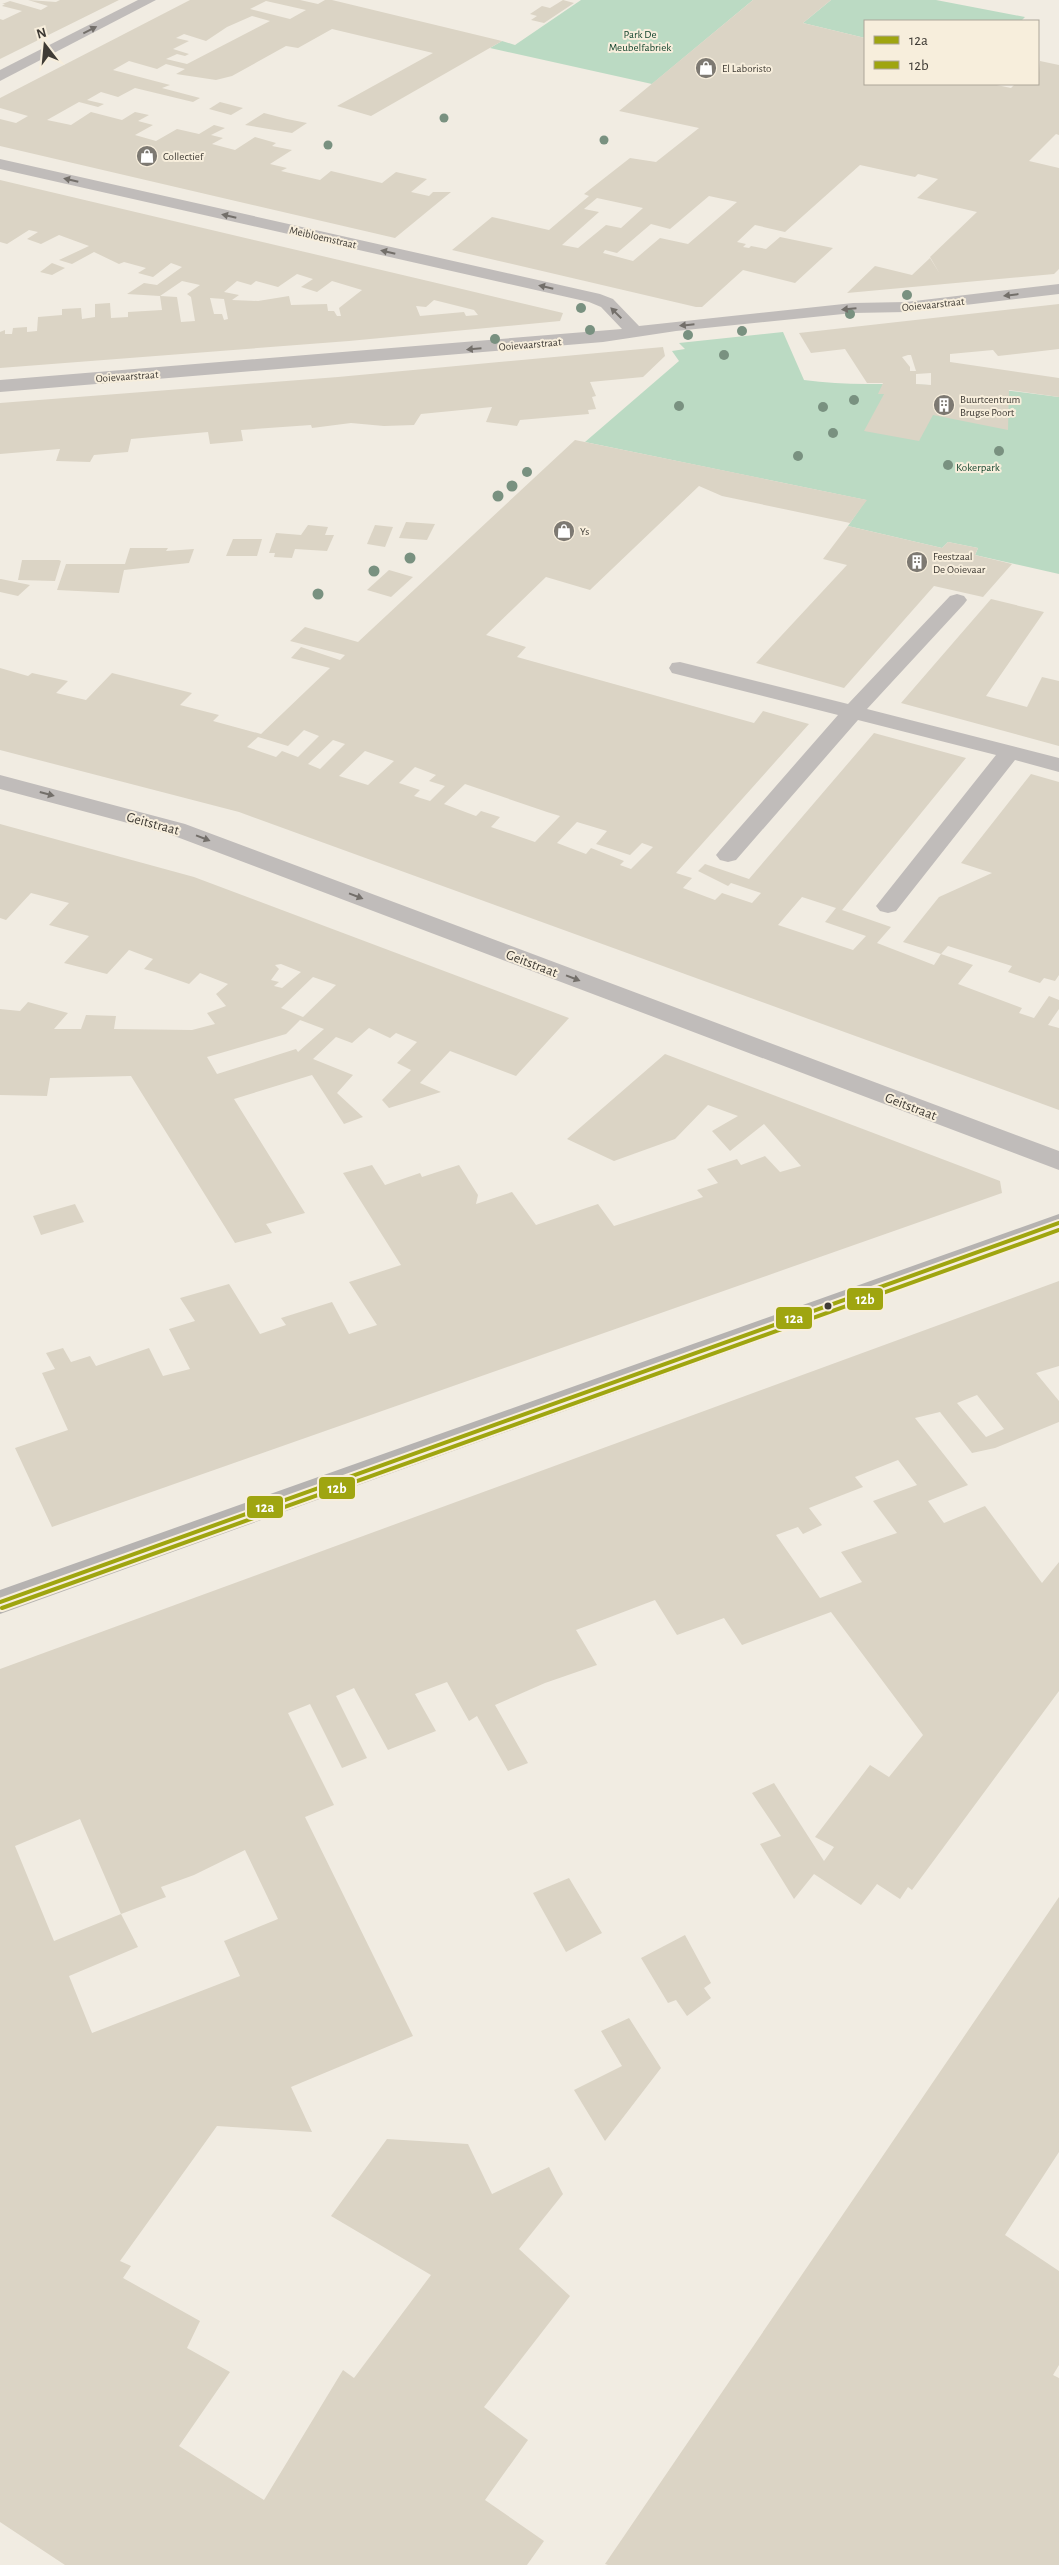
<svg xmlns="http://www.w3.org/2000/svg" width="1059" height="2565" font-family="'Alegreya Sans',sans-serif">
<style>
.green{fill:#bbdac3}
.building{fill:#dbd4c5;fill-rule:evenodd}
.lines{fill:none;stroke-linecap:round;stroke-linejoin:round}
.lane{fill:#c0bcba;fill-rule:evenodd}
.street{fill:#c0bcba;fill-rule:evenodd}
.secondary{fill:#b6b3b1;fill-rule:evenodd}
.bus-1-casing{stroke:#f7eedc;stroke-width:8}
.bus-2-casing{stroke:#f7eedc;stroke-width:8}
.bus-1{stroke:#9fa510;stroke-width:4}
.bus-2{stroke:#9fa510;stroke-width:4}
.tree{fill:#799180}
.oneway{fill:#736f6a}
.bus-dot{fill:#3f3b35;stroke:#f7eedc;stroke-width:2}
.labels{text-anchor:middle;stroke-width:4;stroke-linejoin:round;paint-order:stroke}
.far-park-label{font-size:11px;fill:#174730;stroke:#f7eedc}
.far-poi-label{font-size:11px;fill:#3f3b35;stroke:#f7eedc;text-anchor:start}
.far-street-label{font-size:11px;fill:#3f3b35;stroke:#f7eedc}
.street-label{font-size:14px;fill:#3f3b35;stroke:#f7eedc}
.line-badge{stroke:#f7eedc;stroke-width:2}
.badge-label{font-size:14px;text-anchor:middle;font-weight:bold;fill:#fff}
</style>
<rect width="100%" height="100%" fill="#f1ece2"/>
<g class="green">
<path d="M581,0H753L652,84L490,48L502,41L515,45Z"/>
<path d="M831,0H936L1025,17L1021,21H865V38L803,23Z"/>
<path d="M783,332L804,380C845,386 887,383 929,385C973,386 1016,391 1059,397V574L975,555L978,548L948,542L942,548L848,526L866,500L585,442L679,361L672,351L685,349L679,343Z"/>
</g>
<g class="building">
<path d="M28,0L56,2L60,0H119L0,59V19L3,20L22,11L2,6L5,4H2L10,1L41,10L48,6Z"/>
<path d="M190,0H300L318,4L325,0H332L502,41L371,116L337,106L433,53L332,29L298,48L286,46L232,76L216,80L176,74L185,69L166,64L157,69L129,61L113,70L170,85L162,88L200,98L193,102L135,88L118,97L101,92L87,100L104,104L98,107L79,102L47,120L71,125L91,112L122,120L135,112L149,115L138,121L153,125L135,135L156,141L177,129L199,134L214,125L225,128L211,135L223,138L212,144L235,150L255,137L276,143L272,146L292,150L270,164L287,168L281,171L320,180L331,171L382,183L396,172L427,179L411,192L429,196L433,192H451L395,238L0,146V119L16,123L28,116L0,108V98ZM266,1L306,10L290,19L250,9ZM252,16L270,21L187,64L166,59L177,54L185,56L189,54L173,49L189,41L176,38L184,34L206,41L227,27Z"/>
<path d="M563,0L574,3L544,23L531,20L537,16L530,14L542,6L550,8Z"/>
<path d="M753,0H831L803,23L865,38V84H992L1011,88L1015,84H1038L1040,61L1059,65V135L1056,134L1029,161L1059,168V269L1054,274L847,293L875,266L912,275L930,258L940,274L930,257L977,212L917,198L938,179L918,174L915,177L860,165L785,232L755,225L737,242L746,244L743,247L749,248L751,246L766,249L780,237L833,248L795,283L743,270L702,307H696L452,250L492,217L549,230L589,196L584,194L630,158L656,162L699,128L619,111ZM709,196L737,202L688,244L660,238L633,261L603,253L605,250L617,253L651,224L670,229ZM597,198L643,208L621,228L606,225L578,248L562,245L599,212L584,209Z"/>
<path d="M220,102L243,108L231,115L209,109Z"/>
<path d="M264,113L287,119L307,123L292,133L245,125Z"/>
<path d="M0,180L462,289L563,313L560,321L349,341L0,368V332L5,330V334H12L13,328L27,327V332L37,331L38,317L62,315V309L81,308L82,319L95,317V304L110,303L111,318L128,317V312L162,310L160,296L127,294L144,283L157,285L182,267L171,263L153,277L138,273L146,268L124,262L119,264L94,252L72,264L59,260L89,246L59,235L41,244L27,239L38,232L29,230L7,244L0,242ZM297,274L313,279L301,287L317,292L332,281L362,290L339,308L341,316H337L334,311H328L327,304L291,305L289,296L258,301L232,300L239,295L224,292L237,281L251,285L256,281L278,287ZM182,281L200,285L187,294L191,297L195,321L181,322L177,297L160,296ZM210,298L224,299L228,319L224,320L222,314H214ZM434,300L474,310L478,315L466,316L464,312L420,316L416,306L426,307Z"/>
<path d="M52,263L65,268L52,275L40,272Z"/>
<path d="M1059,304V349L998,356L993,350L950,354V362L1059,378V397L1009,390L1008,430L933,415L919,441L864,431L884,394H878L883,383H867L845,349L811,353L799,333ZM908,355H911L916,371H910V367L902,357ZM931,373V385L916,384V374Z"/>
<path d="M663,347L665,356L643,377L590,382L596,396L592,397L596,409L588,410L589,414L520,420L517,426L486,422L492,407L421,414L414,425L384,426L351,423L312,428L311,425L241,430L243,441L210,444L208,432L131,439L128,452L94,455L90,462L56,461L60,449L0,454V403L338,377Z"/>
<path d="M575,440L867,500L850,523L722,496L699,486L590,590L546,577L486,635L526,647L517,657L754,723L763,711L809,724L676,873L692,878L683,888L715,900L722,893L752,903L761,893L731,883L728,886L698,871L705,864L749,879L874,733L966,758L842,910L891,927L877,943L934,965L941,954L973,965L958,984L1022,1008L1019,1013L1034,1018L1049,996L1059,1000V1009L1048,1025L1059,1028V1110L239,812L0,750V668L28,676L32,673L68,681L56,693L86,700L112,673L192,693L180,705L219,715L213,721L261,734L330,668L291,658L301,647L340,660L345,655L290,641L305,627L358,642ZM304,730L319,736L298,757L282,751L276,757L247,747L258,737L288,746ZM333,740L345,744L320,769L308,764ZM365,751L394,761L368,785L339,776ZM415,767L436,775L429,781L445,786L430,801L414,796L420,790L399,783ZM465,784L547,812L560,816L535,842L491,827L500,817L481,811L476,816L444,804ZM577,822L607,831L596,844L630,855L642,843L653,847L631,869L620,865L624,861L591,848L586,854L557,843ZM802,897L836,908L825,922L866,936L853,950L778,925Z"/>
<path d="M406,522L435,524L427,540L399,538Z"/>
<path d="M308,525L328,527L325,535H334L327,551L295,549L292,558L274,557L275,553H269L276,533L301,535Z"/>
<path d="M375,525L393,527L385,547L367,544Z"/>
<path d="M848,526L942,548L948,542L978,548L975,555L1012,564L983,597L934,586L844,688L756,663L847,565L823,559Z"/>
<path d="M233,539H262L257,556H226Z"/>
<path d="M130,548H168L166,551L194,549L189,563L124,570L119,593L57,590L66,564H125Z"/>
<path d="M22,560H59L61,561L55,581L18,580Z"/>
<path d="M389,570L413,577L391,597L367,590Z"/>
<path d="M0,579H1L30,585L18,596L0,592Z"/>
<path d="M991,599L1044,612L986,696L1027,707L1042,677L1059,681V746L901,703Z"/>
<path d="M1031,774L1059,782V975L1055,981L1044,978L1040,983L1008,972L1012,966L948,946L941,954L903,942L939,897L992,873L961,863Z"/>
<path d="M0,824L194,877L569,1018L516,1076L450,1051L420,1083L441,1092L389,1108L382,1100L411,1070L397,1063L417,1042L396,1033L390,1038L369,1028L352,1043L336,1037L313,1059L353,1075L337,1093L363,1117L344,1124L312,1075L234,1099L305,1213L266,1224L272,1233L235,1243L131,1076L50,1078L47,1096L0,1095V1009L20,1011L28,1002L68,1013L54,1029H81L86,1015L116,1016L114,1029L192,1030L215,1024L207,1013L226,1006L216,994L228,984L200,973L189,984L155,972L144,969L153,959L129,950L107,974L64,963L89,936L49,925L69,903L31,893L6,920L0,918ZM281,964L301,972L282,988L274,986L279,982L271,980L279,969L275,965ZM313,977L336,985L303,1017L281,1008ZM300,1020L324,1029L298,1052L296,1049L217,1074L207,1057L286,1034Z"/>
<path d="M665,1054L1000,1181L1002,1193L52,1527L15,1448L68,1430L42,1373L55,1369L46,1353L63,1348L71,1362L90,1356L96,1366L149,1348L163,1376L190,1369L169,1329L195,1321L180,1298L229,1284L260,1334L286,1325L281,1318L332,1302L349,1334L377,1325L349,1282L401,1265L343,1173L372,1165L385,1185L420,1173L422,1177L459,1165L478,1195L476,1204L512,1192L536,1225L598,1204L614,1226L703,1197L697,1190L718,1183L707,1169L737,1159L741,1165L765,1156L780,1172L801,1166L764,1124L730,1151L712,1131L738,1116L708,1105L675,1139L614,1161L567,1139Z"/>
<path d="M75,1204L84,1222L41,1235L33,1216Z"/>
<path d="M1059,1281V1366L1036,1373L1059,1401V1422L995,1448L972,1453L940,1412L915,1418L968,1485L928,1501L944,1523L985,1506L1042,1583L1059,1562V1691L912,1890L908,1887L900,1899L877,1884L861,1905L814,1874L794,1899L760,1844L781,1836L752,1793L774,1783L824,1861L834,1847L815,1837L870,1765L889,1777L923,1735L831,1612L742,1645L724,1618L677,1635L655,1600L576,1630L597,1665L545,1683L495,1705L528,1763L508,1771L477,1716L469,1721L447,1682L415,1694L436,1731L388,1750L354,1688L336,1696L367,1758L342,1768L310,1704L288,1713L334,1805L305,1817L413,2036L291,2087L312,2132L217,2126L120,2261L131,2266L123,2278L200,2321L187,2348L230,2372L179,2446L264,2500L343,2370L354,2378L431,2275L331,2216L387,2139L468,2144L492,2194L549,2167L563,2194L519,2249L570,2296L484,2407L528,2440L485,2500L544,2541L527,2565H65L0,2522V1669ZM977,1395L1004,1429L986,1437L957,1403ZM898,1460L917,1485L873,1501L897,1533L841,1552L862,1582L820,1598L776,1535L798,1527L803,1534L822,1525L809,1508L863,1487L855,1477ZM80,1819L121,1914L166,1897L161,1887L194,1875L245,1850L278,1919L224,1941L240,1976L92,2033L69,1976L138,1947L121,1914L54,1941L15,1846Z"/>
<path d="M569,1878L602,1933L566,1952L533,1893Z"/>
<path d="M1059,1897V2152L1005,2235L1059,2271V2365L1053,2375L1059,2378V2565H608L605,2564Z"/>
<path d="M685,1935L711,1983L704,1988L711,1998L687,2016L676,2000L668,2003L641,1958Z"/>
<path d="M629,2018L661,2068L605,2141L574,2090L622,2066L601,2031Z"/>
</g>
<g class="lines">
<path class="lane" d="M957,594L964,596L967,600L964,604L867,709L1059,758V772L1015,760L896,911L888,913L880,911L876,906L880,901L996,755L858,720L736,860L728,862L720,860L716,855L720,850L838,715L672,673L669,668L672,663L680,662L848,704L950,596Z"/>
<g class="street">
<path d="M138,0H156L0,81V70Z"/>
<path d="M0,159L600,294L613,299L639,326L853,303L906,302L1059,284V294L906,312L853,313L676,331L603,342L0,392V380L622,329L601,307L589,302L0,169Z"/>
<path d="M0,775L185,824L1059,1151V1170L169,834L0,789Z"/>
</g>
<path class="secondary" d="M1059,1214V1233L0,1614V1590Z"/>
<g class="bus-1-casing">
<path id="bus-1" d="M0,1602L1059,1223"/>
</g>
<g class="bus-2-casing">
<path id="bus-2" d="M2,1608L1059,1230"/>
</g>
<use href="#bus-1" class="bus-1"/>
<use href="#bus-2" class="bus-2"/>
</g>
<g class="tree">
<circle cx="444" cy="118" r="4.5"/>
<circle cx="604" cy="140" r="4.5"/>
<circle cx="328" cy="145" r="4.5"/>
<circle cx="907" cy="295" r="5"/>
<circle cx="581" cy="308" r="5"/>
<circle cx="850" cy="314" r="5"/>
<circle cx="590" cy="330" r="5"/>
<circle cx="742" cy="331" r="5"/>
<circle cx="688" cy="335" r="5"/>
<circle cx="495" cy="339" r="5"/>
<circle cx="724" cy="355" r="5"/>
<circle cx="854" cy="400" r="5"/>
<circle cx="679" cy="406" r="5"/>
<circle cx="823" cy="407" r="5"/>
<circle cx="833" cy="433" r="5"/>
<circle cx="999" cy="451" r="5"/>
<circle cx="798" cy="456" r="5"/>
<circle cx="948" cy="465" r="5"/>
<circle cx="527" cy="472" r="5"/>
<circle cx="512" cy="486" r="5.5"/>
<circle cx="498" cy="496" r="5.5"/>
<circle cx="410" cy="558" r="5.5"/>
<circle cx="374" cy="571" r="5.5"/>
<circle cx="318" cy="594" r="5.5"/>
</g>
<defs><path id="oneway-solid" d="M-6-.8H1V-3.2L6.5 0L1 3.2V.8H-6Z" transform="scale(1.25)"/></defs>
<g class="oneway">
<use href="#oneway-solid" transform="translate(90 30) rotate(-27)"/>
<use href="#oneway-solid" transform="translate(71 180) rotate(-167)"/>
<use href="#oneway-solid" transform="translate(229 216) rotate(-167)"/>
<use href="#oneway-solid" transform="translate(388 252) rotate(-167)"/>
<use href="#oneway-solid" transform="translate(546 287) rotate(-167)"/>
<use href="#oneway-solid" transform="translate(1011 295) rotate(173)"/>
<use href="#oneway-solid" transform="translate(849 309) rotate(175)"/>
<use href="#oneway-solid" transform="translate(616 313) rotate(-135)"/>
<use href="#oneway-solid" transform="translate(687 325) rotate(174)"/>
<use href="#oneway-solid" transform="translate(474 349) rotate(175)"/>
<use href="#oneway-solid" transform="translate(47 794) rotate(15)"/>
<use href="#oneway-solid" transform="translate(203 838) rotate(21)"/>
<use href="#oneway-solid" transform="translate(356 896) rotate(21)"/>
<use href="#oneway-solid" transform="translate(573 978) rotate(21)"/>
</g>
<defs>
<g id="shop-disc" transform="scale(1.125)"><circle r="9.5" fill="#7d7972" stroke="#f7eedc"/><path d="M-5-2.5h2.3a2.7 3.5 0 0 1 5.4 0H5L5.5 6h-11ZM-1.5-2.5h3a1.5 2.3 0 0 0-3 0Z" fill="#fff"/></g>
<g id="building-disc" transform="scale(1.125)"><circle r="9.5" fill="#7d7972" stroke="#f7eedc"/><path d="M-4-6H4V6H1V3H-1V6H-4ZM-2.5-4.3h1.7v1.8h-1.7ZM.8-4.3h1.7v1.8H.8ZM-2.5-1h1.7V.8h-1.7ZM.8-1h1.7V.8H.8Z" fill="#fff"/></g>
</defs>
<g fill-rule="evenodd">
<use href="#shop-disc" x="706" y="68"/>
<use href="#shop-disc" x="147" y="156"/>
<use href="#building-disc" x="944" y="405"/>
<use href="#shop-disc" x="564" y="531"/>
<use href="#building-disc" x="917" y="562"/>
</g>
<circle class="bus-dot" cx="828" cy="1306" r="4.5"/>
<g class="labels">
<g class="far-park-label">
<text x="640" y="38">Park De<tspan x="640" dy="13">Meubelfabriek</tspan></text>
<text x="978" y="471">Kokerpark</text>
</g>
<g class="far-poi-label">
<text x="722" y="72">El Laboristo</text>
<text x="163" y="160">Collectief</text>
<text x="960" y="403">Buurtcentrum<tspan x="960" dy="13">Brugse Poort</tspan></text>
<text x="580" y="535">Ys</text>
<text x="933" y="560">Feestzaal<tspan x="933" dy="13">De Ooievaar</tspan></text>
</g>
<g class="far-street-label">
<text transform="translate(323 237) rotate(13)" y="4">Meibloemstraat</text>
<text transform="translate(933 304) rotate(-6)" y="4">Ooievaarstraat</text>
<text transform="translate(530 344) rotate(-5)" y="4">Ooievaarstraat</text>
<text transform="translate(127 376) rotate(-4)" y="4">Ooievaarstraat</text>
</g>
<g class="street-label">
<text transform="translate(153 823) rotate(15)" y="5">Geitstraat</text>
<text transform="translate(532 963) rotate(21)" y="5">Geitstraat</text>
<text transform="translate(911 1106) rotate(21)" y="5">Geitstraat</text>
</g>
</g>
<g class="line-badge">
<rect x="846" y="1287" width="38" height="24" rx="5" fill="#9fa510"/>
<rect x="775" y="1306" width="38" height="24" rx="5" fill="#9fa510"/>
<rect x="318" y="1476" width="38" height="24" rx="5" fill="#9fa510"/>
<rect x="246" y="1495" width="38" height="24" rx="5" fill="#9fa510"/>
</g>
<g class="badge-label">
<text x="865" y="1304">12b</text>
<text x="794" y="1323">12a</text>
<text x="337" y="1493">12b</text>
<text x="265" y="1512">12a</text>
</g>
<rect x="864" y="20" width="175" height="65" fill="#f7eedc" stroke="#ada699"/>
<rect x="874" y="36" width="25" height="8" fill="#9fa510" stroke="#ada699"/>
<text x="909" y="45" font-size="15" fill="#3f3b35">12a</text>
<rect x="874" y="61" width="25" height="8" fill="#9fa510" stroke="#ada699"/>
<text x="909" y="70" font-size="15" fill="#3f3b35">12b</text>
<g transform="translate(45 45) rotate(344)" stroke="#f7eedc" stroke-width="4" paint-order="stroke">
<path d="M0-4L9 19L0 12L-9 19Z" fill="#3f3b35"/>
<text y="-8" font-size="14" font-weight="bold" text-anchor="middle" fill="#3f3b35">N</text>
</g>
</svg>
